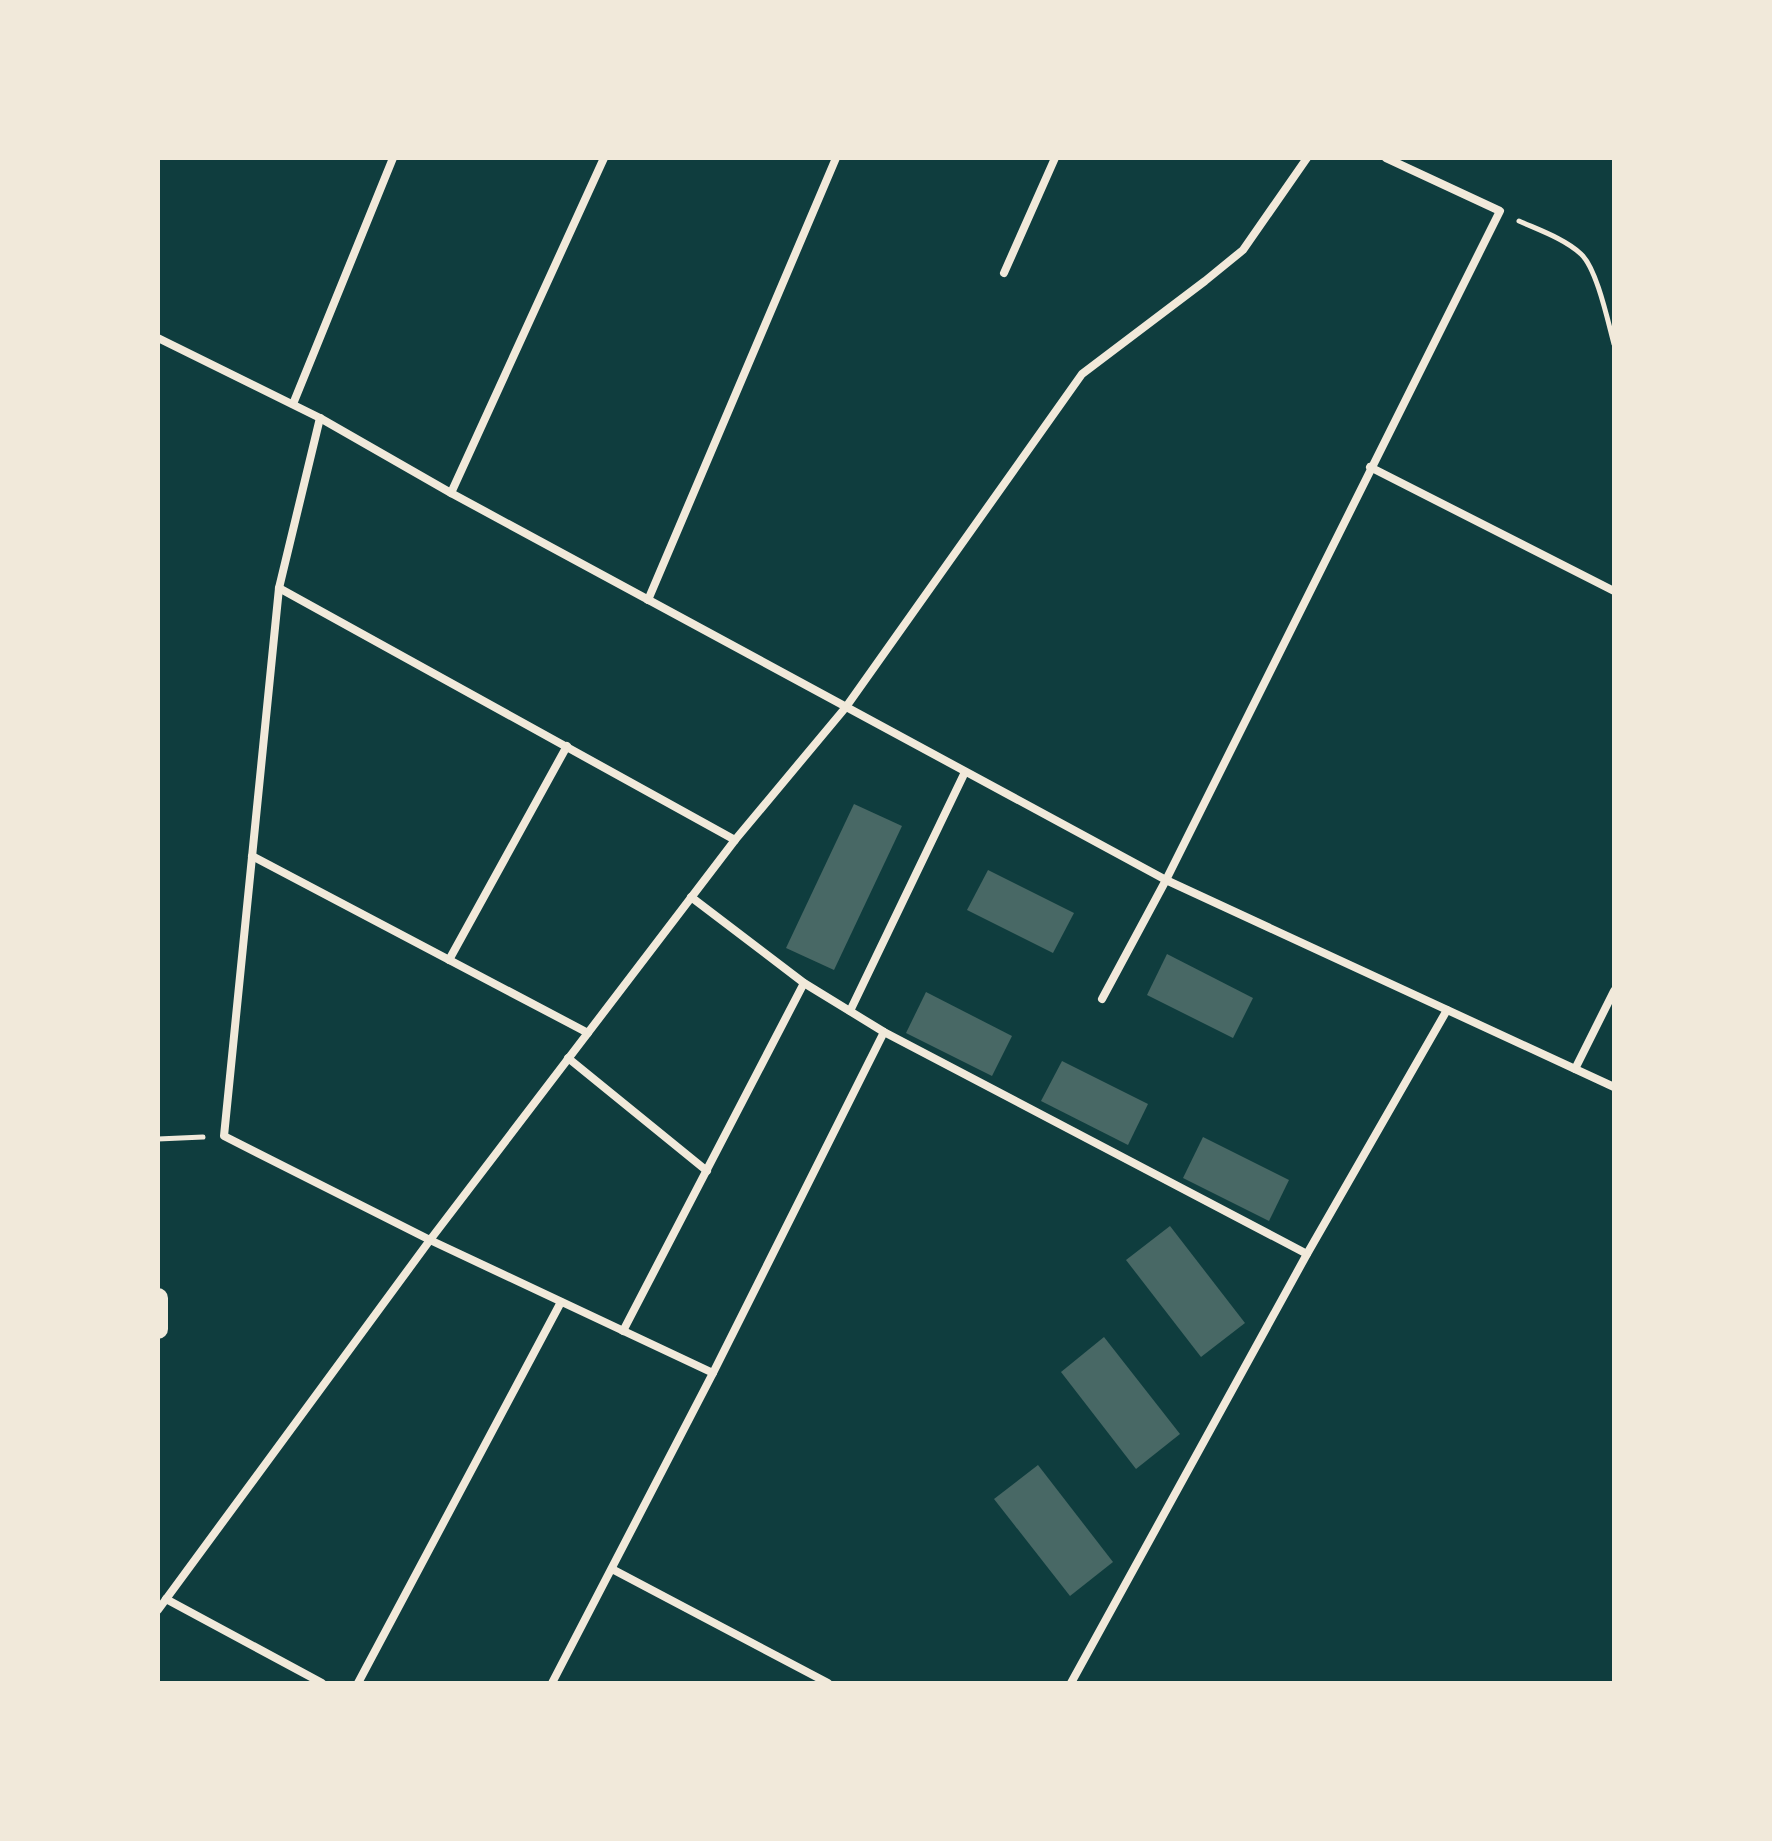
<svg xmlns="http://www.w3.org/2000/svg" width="1772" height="1841" font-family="Montserrat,sans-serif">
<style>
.building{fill:#486865}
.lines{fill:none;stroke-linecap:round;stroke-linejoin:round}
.path{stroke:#f1e9da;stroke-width:5}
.minor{stroke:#f1e9da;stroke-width:8}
.primary{stroke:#f1e9da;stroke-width:20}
</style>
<rect width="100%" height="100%" fill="#0f3d3e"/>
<g class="building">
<path d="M854,804L902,826L834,970L786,948Z"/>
<path d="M988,870L1074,913L1053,953L967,910Z"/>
<path d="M1167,954L1253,998L1233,1038L1147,995Z"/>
<path d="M926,992L1012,1036L992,1076L906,1033Z"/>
<path d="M1062,1061L1148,1104L1128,1145L1041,1101Z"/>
<path d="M1203,1137L1289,1180L1269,1221L1183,1178Z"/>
<path d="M1170,1226L1245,1323L1201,1357L1126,1260Z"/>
<path d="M1104,1337L1180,1434L1136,1469L1061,1372Z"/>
<path d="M1038,1465L1113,1562L1070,1596L994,1499Z"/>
</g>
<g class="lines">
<g class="path">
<path d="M1519,221C1539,230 1565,239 1581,254C1597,269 1608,322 1614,344"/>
<path d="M158,1139L203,1137"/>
</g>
<g class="minor">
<path d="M1004,273L1055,158"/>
<path d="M158,338L320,418L451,493L1166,880L1614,1087"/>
<path d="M293,404L393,158"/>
<path d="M320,418L279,588L224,1136L430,1240L713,1373"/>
<path d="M1370,467L1614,591"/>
<path d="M451,493L604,158"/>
<path d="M279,588L735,840"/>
<path d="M648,600L836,158"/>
<path d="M252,856L588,1033"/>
<path d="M691,897L804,983L884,1032L1307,1254"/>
<path d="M449,960L567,746"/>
<path d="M1102,999L1166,880L1500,211L1386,158"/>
<path d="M850,1011L965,772"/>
<path d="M568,1058L707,1171"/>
<path d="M1575,1069L1614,991"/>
<path d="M623,1331L804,983"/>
<path d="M612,1569L828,1683"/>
<path d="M166,1599L322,1683"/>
<path d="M158,1610L430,1240L735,840L846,707L1082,374L1205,281L1243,250L1307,158"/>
<path d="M358,1683L561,1302"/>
<path d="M552,1683L713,1373L884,1032"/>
<path d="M1071,1683L1307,1254L1447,1010"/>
</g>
<path class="primary" d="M158,1298V1329"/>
</g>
<rect width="1772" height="1841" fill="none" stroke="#f1e9da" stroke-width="320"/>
</svg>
